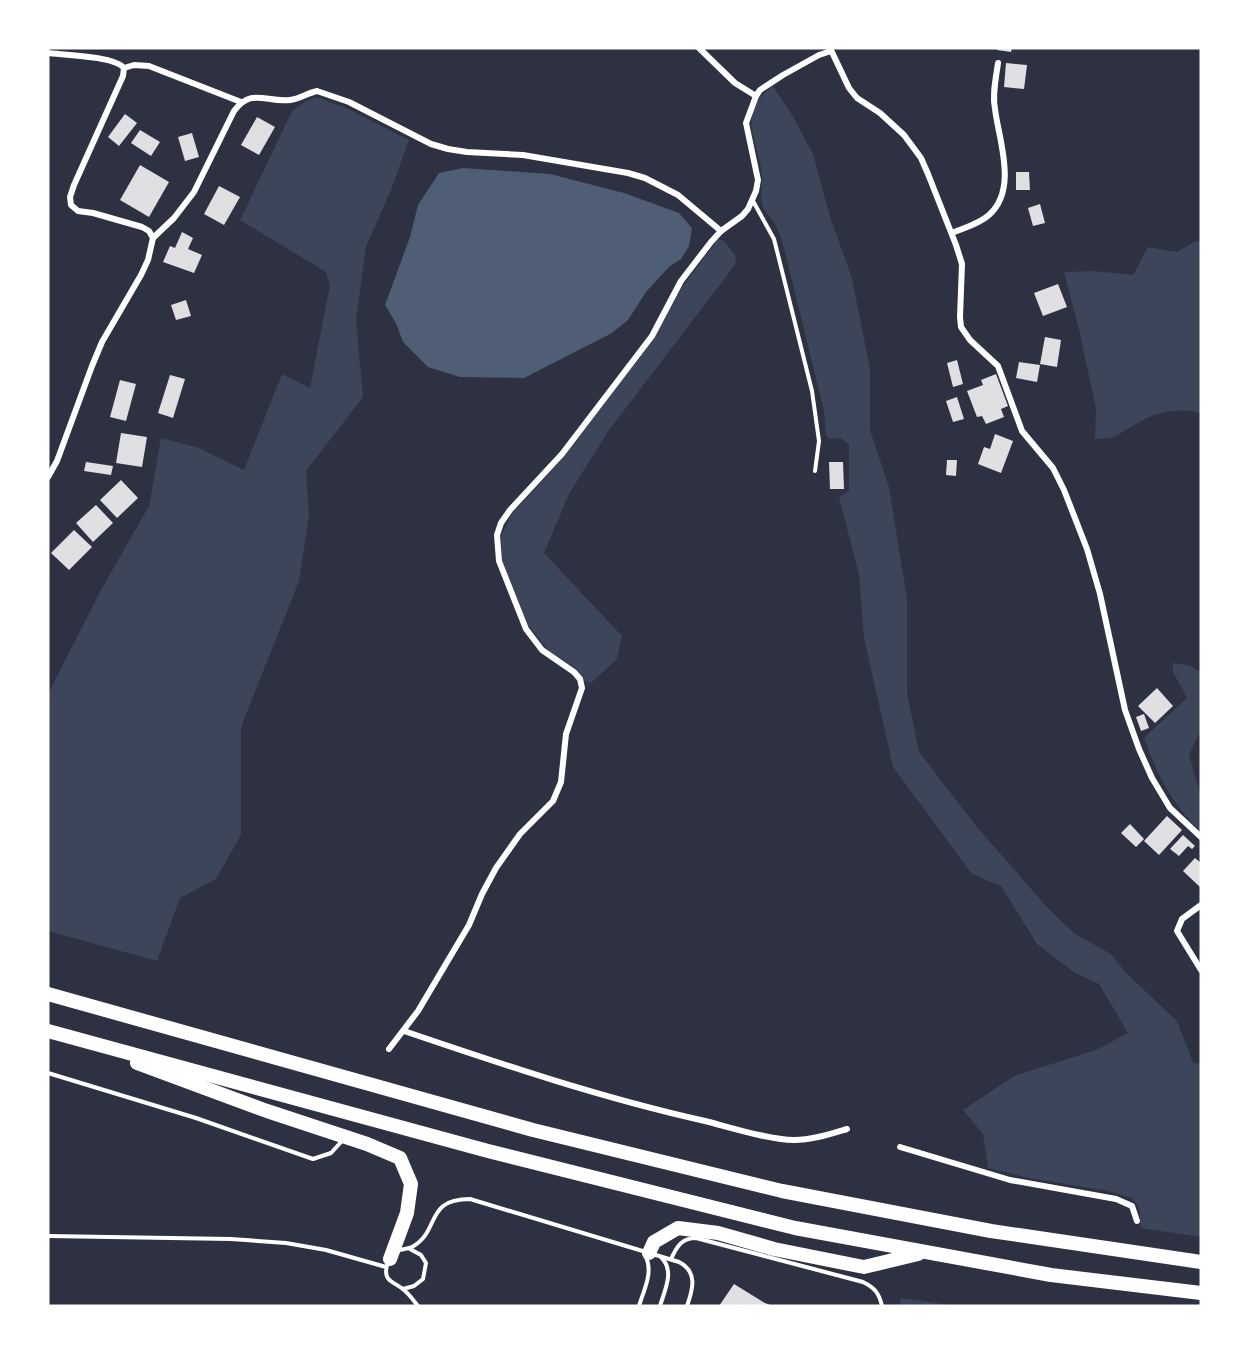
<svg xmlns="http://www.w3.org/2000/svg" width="1249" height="1354" font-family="'Open Sans',sans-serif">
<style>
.green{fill:#3c4559}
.water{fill:#4f5d75}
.building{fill:#e0e0e3}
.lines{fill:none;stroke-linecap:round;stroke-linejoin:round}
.service{stroke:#fff;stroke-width:4}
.minor{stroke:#fff;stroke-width:6}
.trunk{stroke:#fff;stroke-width:14}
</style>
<rect width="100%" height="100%" fill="#2d3142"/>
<g class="green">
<path d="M773,86L792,115L813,154L831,220L852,278L870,369V430L889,487L907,599V693L919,752L977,827L1046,906L1075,934L1111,954L1126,973L1177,1021L1193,1063L1201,1064V1237L1141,1228L1139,1207L1132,1198L1108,1191L1029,1178L988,1168L983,1134L963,1110L1014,1076L1096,1050L1128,1033L1099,984L1075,973L1037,944L1001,886L972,874L893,767L864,638L859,575L839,497L849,491V444L841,438L830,439L826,436L824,411L783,244C780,237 778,229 774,222C771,217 765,213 763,207C759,196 763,186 762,175C758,139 735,113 773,86Z"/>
<path d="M317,97L346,108L409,140L391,190L366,247L356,320L363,397L306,471L309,515L299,581L241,727V835L216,879L180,898L157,961L48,931V694L101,590L149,506L161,438L199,448L244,470L282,374L310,388L330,285L326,272L240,220L292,111L306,101Z"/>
<path d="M718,239L724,241L736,256L735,265L609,430L569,494L544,553L622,636L617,659L591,683L582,680L575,667L549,651L528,625L502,559L501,536L512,514L564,457L654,338L683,286Z"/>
<path d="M1196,241L1201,242V413C1177,407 1155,412 1134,425C1117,435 1116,439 1095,439L1096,409L1080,334L1064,272L1094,271L1133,275L1148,247L1177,252Z"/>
<path d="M1173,663L1188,665L1201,672V730L1189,755L1201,796V831C1172,806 1157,774 1144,738L1187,698L1173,672Z"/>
<path d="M901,1298L957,1306H900Z"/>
</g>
<path class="water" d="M463,168L550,174L624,193L679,213L692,228L689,246L681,259L669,267L646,292L628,320L612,333L524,378L460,377L428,367L403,342L396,323L385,305L410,237L418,205L439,173Z"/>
<g class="building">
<path d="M997,48H1012L1011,52L997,50Z"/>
<path d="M1006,63L1027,65L1024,89L1004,87Z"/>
<path d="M125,114L137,123L119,146L108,137Z"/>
<path d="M257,117L275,127L259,155L241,145Z"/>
<path d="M140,130L160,142L151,156L131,143Z"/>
<path d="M192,133L199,157L185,161L178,137Z"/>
<path d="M140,165L169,182L149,217L120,200Z"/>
<path d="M1016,172H1029L1030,190H1016Z"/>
<path d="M219,186L240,197L224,225L204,214Z"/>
<path d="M1040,204L1045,223L1033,226L1028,208Z"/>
<path d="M182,232L193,238L188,249L202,255L194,273L163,262L170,246L175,248Z"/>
<path d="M1058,284L1067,307L1043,316L1034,293Z"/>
<path d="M186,300L191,316L176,320L171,305Z"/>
<path d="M1045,337L1061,340L1057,367L1040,364Z"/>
<path d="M957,360L963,384L953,387L947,363Z"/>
<path d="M1019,362L1040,365L1037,382L1016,378Z"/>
<path d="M996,374L1008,406L1001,409L1004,417L986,424L982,416L977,417L967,391L983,385L981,380Z"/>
<path d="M170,375L185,379L173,418L158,413Z"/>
<path d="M120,380L136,384L126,421L110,417Z"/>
<path d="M957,397L964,419L953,422L946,401Z"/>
<path d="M121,433L147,437L142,467L116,463Z"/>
<path d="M995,434L1013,441L1001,473L978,464L984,447L990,449Z"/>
<path d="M947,460H957L956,476L946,475Z"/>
<path d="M86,462L113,466L111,475L84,471Z"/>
<path d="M829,462H843L844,489H830Z"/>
<path d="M121,480L138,498L117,518L100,500Z"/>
<path d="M96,505L113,523L93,542L76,523Z"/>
<path d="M74,530L92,547L69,570L51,553Z"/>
<path d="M1157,688L1173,706L1155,723L1138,706Z"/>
<path d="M1144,714L1149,728L1141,731L1136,717Z"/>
<path d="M1167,816L1182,830L1159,855L1144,841Z"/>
<path d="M1130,824L1144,839L1136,847L1121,833Z"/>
<path d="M1183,835L1195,846L1192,849L1188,846L1179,856L1170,849Z"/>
<path d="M1195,858L1201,863L1200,887L1183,871Z"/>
<path d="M734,1284L765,1303L773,1306H719Z"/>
</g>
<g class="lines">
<g class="service">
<path d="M753,201L774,239L812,391L819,441L815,471"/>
<path d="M48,1073L196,1118L313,1159L331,1153L341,1142"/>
<path d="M48,1236L231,1239L286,1243L326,1250L386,1267"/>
<path d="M399,1250C403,1249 408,1249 412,1247C441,1231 424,1199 470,1199L679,1262C698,1272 693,1289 687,1306"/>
<path d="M671,1259C677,1246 682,1238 696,1238L863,1282C875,1288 879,1293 882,1306"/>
<path d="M388,1262C381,1282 394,1281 404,1290C409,1294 414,1301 418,1306"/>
<path d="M403,1289L414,1286L423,1279L426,1263L421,1255L410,1249"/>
<path d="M639,1306C644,1289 654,1272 645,1255"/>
<path d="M660,1306C665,1289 675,1271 661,1257"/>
</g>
<g class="minor">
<path d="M699,48L735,83L756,96"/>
<path d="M831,50L849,88L857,98L880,113L904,135L921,158L928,174L956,245L962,264L960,317L961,327L970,340L998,366L1022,431L1053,468L1064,490L1087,549L1100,594L1125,710L1139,749L1152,778L1170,808L1201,837"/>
<path d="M48,53C65,55 114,56 124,68L123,76L74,185L70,197L71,205L78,211L93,213L142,227L149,231L153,238"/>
<path d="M124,68L134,65L149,66L241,102"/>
<path d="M952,233C964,228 979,224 989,215C1018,189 999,141 995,109C992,94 996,78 998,63"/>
<path d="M48,477L57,461L92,366L102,342L141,275L148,260L153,238L174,218L194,192L234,111C252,87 266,103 290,100C299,99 308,93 317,91L349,102L431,144L448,149L467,152L523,155L628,173L645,178L678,195L721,231"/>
<path d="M1201,905L1182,919L1177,931L1201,970"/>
<path d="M404,1031C504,1065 602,1098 705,1121C729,1127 770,1140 794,1140C812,1140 830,1134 847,1129"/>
<path d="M389,1049L418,1011L469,925L482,894L496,868L520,834L553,801L561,782L566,734L582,688L580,679L574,672L542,650L526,629L499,561L497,535L501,523L510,510L562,454L652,336L681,281L711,242L721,231L742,216L748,209L756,191L758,180L746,123L756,96L760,90L783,75L819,55L831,51"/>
<path d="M900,1147L1010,1180L1116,1199L1132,1206L1137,1221"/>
</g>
<g class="trunk">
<path d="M48,994L533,1130L782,1191L991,1231L1201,1262"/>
<path d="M48,1031L488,1151L795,1228L1051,1275L1201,1293"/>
<path d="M137,1063L267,1111L367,1144L400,1158L411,1184L407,1213L390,1259"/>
<path d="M649,1253L654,1242L678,1228L718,1233L774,1249L864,1267L918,1254"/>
</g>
</g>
<rect width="1249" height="1354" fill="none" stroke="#ffffff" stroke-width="99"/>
</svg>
